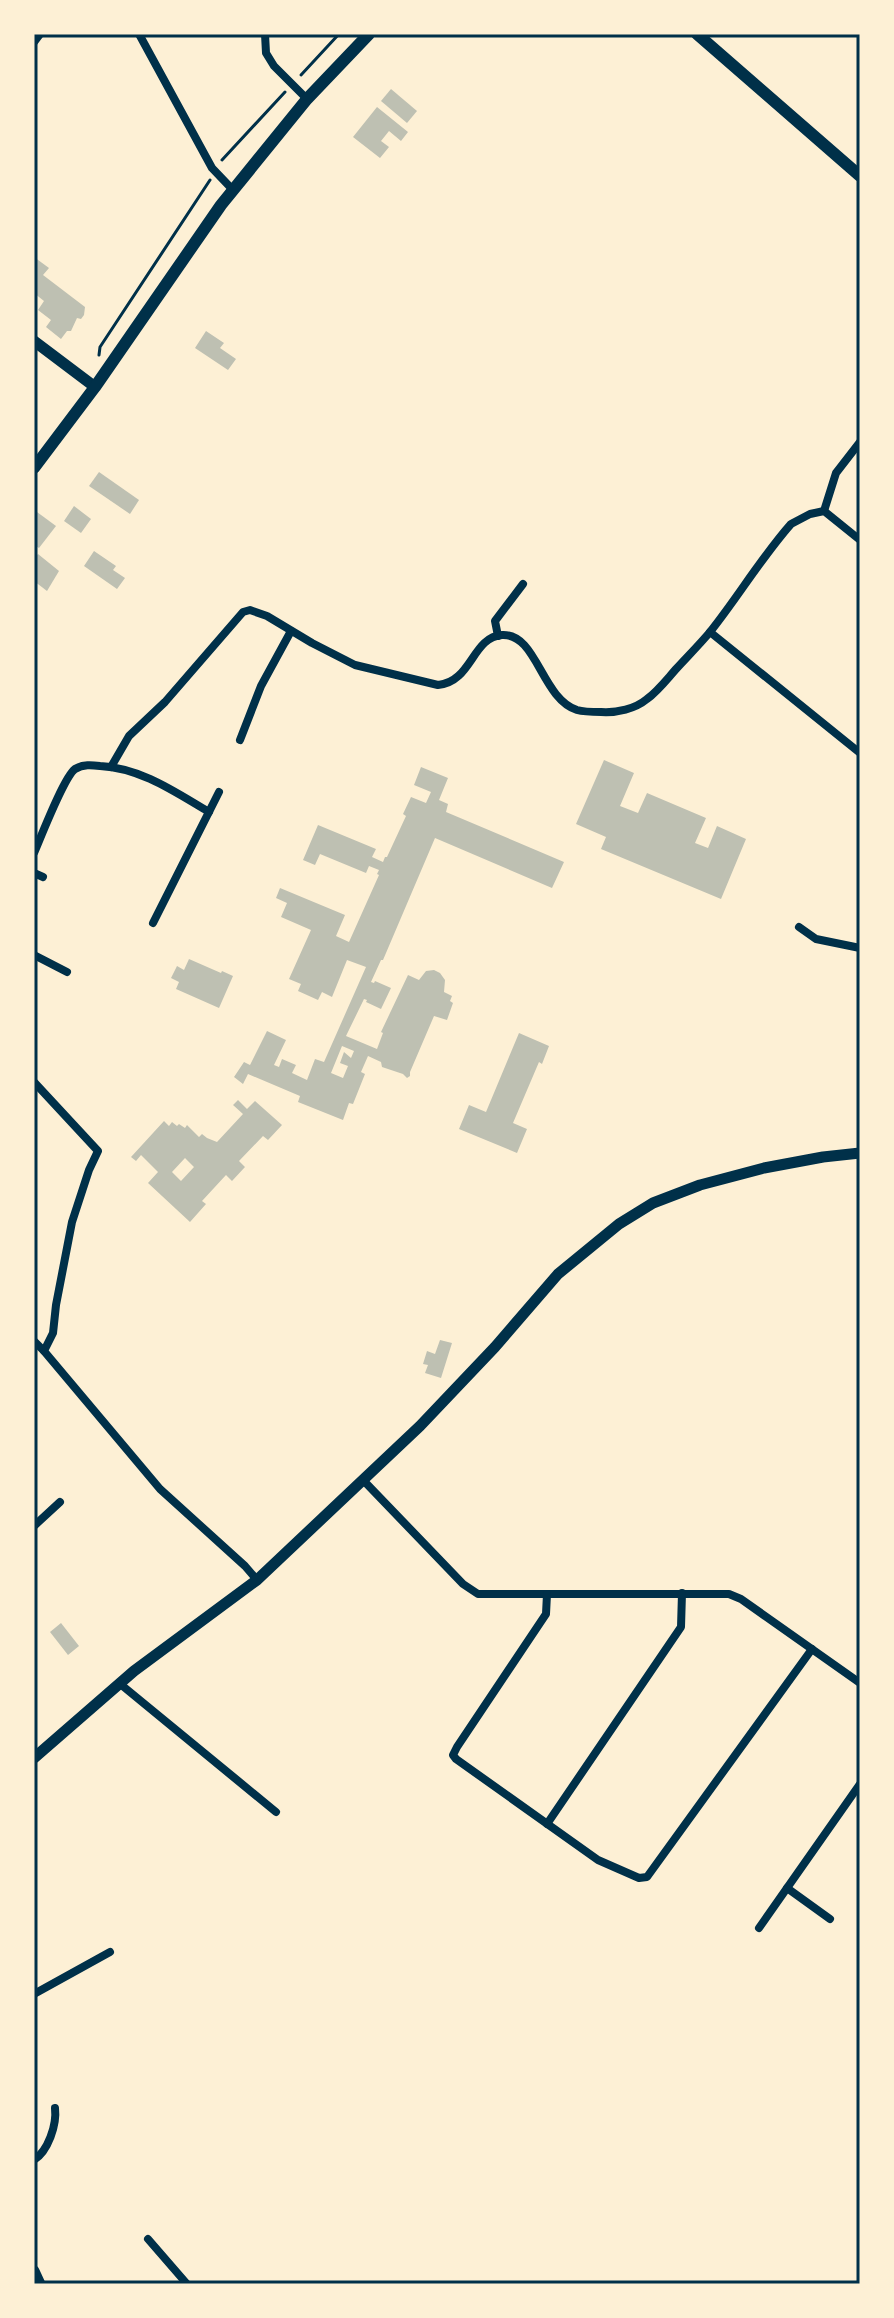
<svg xmlns="http://www.w3.org/2000/svg" width="894" height="2318" font-family="'IBM Plex Sans',sans-serif">
<style>
.building{fill:#bec0b2;fill-rule:evenodd}
.lines{fill:none;stroke-linecap:round;stroke-linejoin:round}
.path{stroke:#003049;stroke-width:3}
.minor{stroke:#003049;stroke-width:8}
.tertiary{stroke:#003049;stroke-width:11}
.secondary{stroke:#003049;stroke-width:12}
.neatline{fill:none;stroke:#003049;stroke-width:3}
</style>
<rect width="100%" height="100%" fill="#fdf0d5"/>
<g class="building">
<path d="M391,89L417,111L407,123L381,101Z"/>
<path d="M377,107L408,132L401,141L389,131L381,141L389,147L380,158L353,137Z"/>
<path d="M34,257L49,268L43,275L85,307L84,315L81,319L77,318L71,331H67L61,339L46,327L51,320L38,310L44,301L34,293Z"/>
<path d="M206,331L224,343L220,348L236,359L228,370L195,348Z"/>
<path d="M99,472L139,500L130,514L89,486Z"/>
<path d="M74,506L91,519L81,533L64,521Z"/>
<path d="M37,512L56,526L39,548L34,545V515Z"/>
<path d="M94,551L116,566L113,570L125,578L117,589L84,566Z"/>
<path d="M38,554L59,571L47,591L34,581V559Z"/>
<path d="M604,760L634,773L620,806L638,813L647,793L706,818L695,843L708,848L717,826L746,839L721,899L601,849L606,837L576,824Z"/>
<path d="M421,767L448,778L439,800L448,804L446,812L564,862L552,888L435,838L383,960H381L371,982L374,983L375,981L391,988L381,1009L366,1002L367,1000L364,999L346,1036L377,1049L383,1033L381,1032L408,975L419,980L426,971L434,970L440,973L445,980L444,992L452,996L450,1001L453,1003L447,1020L434,1016L410,1072V1076L407,1078L403,1074L382,1067L381,1062L368,1056L361,1072L365,1074L353,1104L349,1103L343,1120L298,1102L300,1096L248,1074L243,1084L234,1077L244,1062L250,1065L267,1031L286,1040L274,1065L279,1067L282,1059L296,1065L292,1073L307,1080L315,1059L324,1062L366,967L347,960L332,997L322,992L318,1000L298,991L301,984L289,979L311,930L281,917L287,903L276,898L280,888L345,915L336,936L349,942L379,875L377,874L379,870L369,866L366,873L320,854L315,865L303,860L318,825L376,849L372,857L383,862L385,857H387L406,816L403,814L411,797L426,803L431,792L414,785ZM342,1046L354,1051L351,1058L344,1052L340,1063L348,1066L343,1078L331,1073Z"/>
<path d="M189,959L221,973L222,971L233,976L219,1008L176,989L179,982L171,978L177,966L184,970Z"/>
<path d="M519,1033L549,1046L542,1064L539,1062L513,1123L527,1129L517,1153L459,1129L469,1105L486,1112Z"/>
<path d="M238,1100L247,1109L255,1101L282,1125L268,1140L263,1136L239,1161L245,1167L232,1181L226,1175L202,1201L206,1204L190,1222L148,1183L158,1172L141,1155L136,1161L131,1157L164,1121L169,1126L172,1122L177,1126L179,1124L185,1128L187,1125L199,1137L202,1134L207,1138L217,1142L243,1114L233,1105ZM185,1158L194,1167L181,1181L172,1172Z"/>
<path d="M440,1340L452,1343L441,1378L425,1373L428,1365L423,1364L427,1351L435,1354Z"/>
<path d="M61,1623L79,1646L68,1655L50,1632Z"/>
</g>
<g class="lines">
<g class="path">
<path d="M301,75L339,34"/>
<path d="M222,160L285,92"/>
<path d="M99,355L100,347L210,180"/>
</g>
<g class="minor">
<path d="M139,34L212,168L233,190"/>
<path d="M265,34L266,53L274,66L307,99"/>
<path d="M34,42L40,34"/>
<path d="M824,511L836,473L860,442"/>
<path d="M710,632L860,753"/>
<path d="M498,636L495,621L523,584"/>
<path d="M240,740L261,686L291,631"/>
<path d="M111,767L129,736L165,702L243,612L250,610L267,616L312,643L355,665L438,685C472,682 472,637 502,635C537,633 541,698 577,710C584,712 593,712 601,712C617,713 635,709 647,699C658,691 667,679 677,668C688,656 699,645 710,632C738,597 761,558 791,524L810,514L824,511L860,540"/>
<path d="M34,853C41,837 64,777 75,769C83,764 92,765 100,766C141,768 175,792 209,812"/>
<path d="M34,873L43,877"/>
<path d="M153,923L219,792"/>
<path d="M799,927L816,939L860,948"/>
<path d="M34,955L67,972"/>
<path d="M34,1082L98,1151L89,1170L72,1222L56,1305L53,1333L44,1351L160,1489L245,1566L257,1580"/>
<path d="M34,1341L44,1351"/>
<path d="M363,1480L463,1584L478,1594H729L741,1599L860,1683"/>
<path d="M34,1526L60,1502"/>
<path d="M547,1594L546,1614L457,1747L453,1755L456,1759L598,1860L639,1878L647,1877L812,1649"/>
<path d="M119,1683L276,1812"/>
<path d="M547,1824L681,1627L682,1593"/>
<path d="M787,1888L830,1919"/>
<path d="M759,1928L860,1784"/>
<path d="M34,1994L110,1952"/>
<path d="M34,2160C48,2151 57,2125 55,2108"/>
<path d="M148,2239L187,2284"/>
</g>
<g class="tertiary">
<path d="M34,341L95,387"/>
<path d="M34,1758L134,1671L257,1580L420,1426L495,1347L558,1274L619,1224L653,1203L700,1185L764,1168L823,1157L860,1153"/>
<path d="M34,2271L40,2284"/>
</g>
<g class="secondary">
<path d="M697,34L860,176"/>
<path d="M34,468L95,387L221,205L307,99L369,34"/>
</g>
</g>
<rect width="894" height="2318" fill="none" stroke="#fdf0d5" stroke-width="72"/>
<rect x="36" y="36" width="822" height="2246" class="neatline"/>
</svg>
